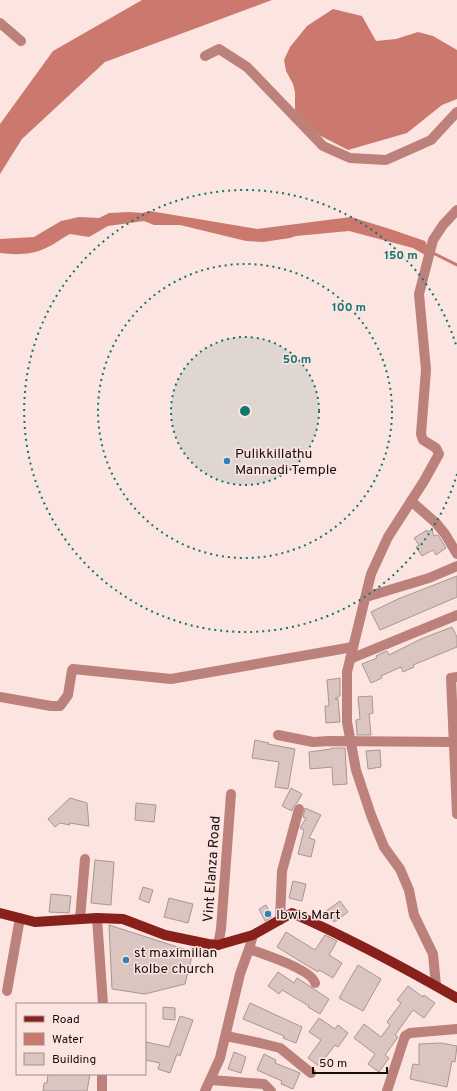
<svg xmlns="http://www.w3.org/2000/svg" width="457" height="1091" font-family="Overpass,sans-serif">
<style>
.water{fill:#cb796f}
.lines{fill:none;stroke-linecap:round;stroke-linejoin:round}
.stream{stroke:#cb796f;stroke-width:3}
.building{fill:#dbc5c1;stroke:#aa9592}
.minor{stroke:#bc817a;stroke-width:10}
.major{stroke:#88201c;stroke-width:10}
.ring{fill:none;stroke:#0f766e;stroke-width:2;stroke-dasharray:2 4}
.poi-dot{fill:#2f84b4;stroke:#fce4e1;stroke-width:1.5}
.labels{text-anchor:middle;stroke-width:3;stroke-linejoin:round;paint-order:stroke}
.poi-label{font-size:14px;fill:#170f0e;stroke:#fce4e1;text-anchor:start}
.street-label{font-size:14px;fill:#170f0e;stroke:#fce4e1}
.centre{fill:#0f766e;stroke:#fce4e1;stroke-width:2}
.ring-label{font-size:12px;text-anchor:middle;font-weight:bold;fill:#0f766e;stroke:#fce4e1;stroke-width:3;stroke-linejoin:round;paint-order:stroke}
</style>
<rect width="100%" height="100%" fill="#fce4e1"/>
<g class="water">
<path d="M142,0H272L105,62L22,139L0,174V124L53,51Z"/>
<path d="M333,9L362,16L376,41L396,39L418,32L433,36L457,50V99L442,105L407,133L348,150L319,135L295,111V92L293,84L286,71L284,60L290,47L307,26Z"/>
<path d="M150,211L257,229L351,217L390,229L425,241L428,247L425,255L413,248L349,231L296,236L290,238L263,242L246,241L180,225H154L144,221L108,226L89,237L70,234C62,238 55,244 46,248C32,255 15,255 0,253V239L34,237L61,221L79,217L99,218L109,213L130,212L142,213Z"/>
</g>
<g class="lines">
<path class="stream" d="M431,252L457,265"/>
</g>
<g class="building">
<path d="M427,530V532L432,530L434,536L438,535L446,548L436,555L433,550L422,556L416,547L419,545L414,538Z"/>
<path d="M457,576V597L380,630L371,612L398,599Z"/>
<path d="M452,627L457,637V647L413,665L414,667L403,672L401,667L381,676L382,678L371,683L362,664L377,658L376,656L382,653L387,651L389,655L421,639Z"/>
<path d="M340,678V696H338V698L335,699H338L340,722L326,723L325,706H329L327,680Z"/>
<path d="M372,696L373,713L369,714L371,735H357L356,720L360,719L358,697Z"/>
<path d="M255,740L269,743L268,744L295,749L288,789L275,787L279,762L252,758Z"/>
<path d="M331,748H345L347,784L333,785L332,767L310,769L309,752L331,749Z"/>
<path d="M380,750L381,767L368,769L366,751Z"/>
<path d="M291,788L302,794L297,803L293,807L292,811L282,806Z"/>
<path d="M70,798L87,803L89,826L69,823L70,825L60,823L55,827L48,819Z"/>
<path d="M136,803L156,805L154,822L135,820Z"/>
<path d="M305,808L321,815L309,838L315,840L311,857L298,854L304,830L300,828L306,818L303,817Z"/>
<path d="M95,860L114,862L111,905L91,903Z"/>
<path d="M293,881L306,884L302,901L289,898Z"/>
<path d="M143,887L153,890L149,903L139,899Z"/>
<path d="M51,894L71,896L69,913L49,912Z"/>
<path d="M169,898L193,904L188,923L164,917Z"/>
<path d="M340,901L348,912L334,922L326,911Z"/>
<path d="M266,905L272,917L265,921L259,909Z"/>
<path d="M109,925L193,952L185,984L145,994L112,989Z"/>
<path d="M286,932L315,950L325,935L337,941L329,955L342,963L333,978L319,970L318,972L303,963L277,947Z"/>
<path d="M358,965L381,979L363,1011L339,998Z"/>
<path d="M278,972L294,983L297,978L329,999L320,1014L308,1007L309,1006L282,990L279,994L268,986Z"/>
<path d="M408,986L423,997L424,995L435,1003L424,1018L413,1010L395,1035L398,1037L385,1055L389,1058L379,1072L368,1064L375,1054L354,1038L364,1024L381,1037L390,1025L387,1022L401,1003L397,1000Z"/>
<path d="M250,1003L302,1027L296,1043L283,1038L284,1036L243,1019Z"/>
<path d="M163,1007L175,1008V1020L163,1019Z"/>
<path d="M180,1016L193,1020L180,1056L177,1054L170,1073L158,1069L160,1063L145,1060V1049L146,1042L169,1047Z"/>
<path d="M319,1018L335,1029L338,1025L348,1033L338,1047L335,1045L319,1066L308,1058L321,1040L309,1032Z"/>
<path d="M441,1043L457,1046L455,1062L452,1061L447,1087L410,1079L413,1064L419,1065V1044Z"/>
<path d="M234,1052L246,1057L241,1073L228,1069Z"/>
<path d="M264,1054L276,1060L275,1063L300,1073L293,1089L281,1084L282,1081L257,1070Z"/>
<path d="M48,1074H90L87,1091H43L44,1083H47Z"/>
</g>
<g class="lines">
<g class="minor">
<path d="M0,23L21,41"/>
<path d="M205,56L219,49L247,67L323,146L350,158L386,160L431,140L457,112"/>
<path d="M411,501L436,523L445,534L457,554"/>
<path d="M366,597L429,578L457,566"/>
<path d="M350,659L457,615"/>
<path d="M457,677L451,678L457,814"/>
<path d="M0,697L51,706H60L68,695L72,670L73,669L171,679L353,647"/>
<path d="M278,735L313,742L329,741L454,742"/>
<path d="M97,918L103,1004"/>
<path d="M80,919L85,859"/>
<path d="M280,920L282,871L299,809"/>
<path d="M218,945L221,929L231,794"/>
<path d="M249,949C264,954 312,970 315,983"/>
<path d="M436,986L433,954L414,915L409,890L400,869L384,847L371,815L356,770L347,722V672L371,574L388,537L424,481L439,454L436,448L423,440L421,434L426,370L419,294L433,240L443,225L457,210"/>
<path d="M7,991L20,918"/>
<path d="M226,1036L260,1043L280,1048L311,1073"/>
<path d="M102,1074V1091"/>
<path d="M211,1080L264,1084L271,1091"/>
<path d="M205,1091L220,1058L240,974L249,949L253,935"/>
<path d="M387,1091L405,1036L410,1033L457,1029"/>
</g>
<path class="major" d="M0,913L35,922L97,918L123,919L165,935L208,944L218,945L253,935L292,913C349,938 403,967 457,998"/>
</g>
<circle cx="245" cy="411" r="74" fill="#0f766e" fill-opacity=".12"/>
<g class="ring">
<circle cx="245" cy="411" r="74"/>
<circle cx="245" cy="411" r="147"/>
<path d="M457 474A221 221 0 1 1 457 348"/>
</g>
<g class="poi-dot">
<circle cx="227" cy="461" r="4"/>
<circle cx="268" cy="914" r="4"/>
<circle cx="126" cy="960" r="4"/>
</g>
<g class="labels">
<g class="poi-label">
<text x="235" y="458">Pulikkillathu<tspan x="235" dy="16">Mannadi Temple</tspan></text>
<text x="276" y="919">Ibwis Mart</text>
<text x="134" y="957">st maximilian<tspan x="134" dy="16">kolbe church</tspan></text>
</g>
<g class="street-label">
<text transform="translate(211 869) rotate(-86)" y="5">Vint Elanza Road</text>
</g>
</g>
<circle cx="245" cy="411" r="6" class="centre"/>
<g class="ring-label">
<text x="401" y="259">150 m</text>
<text x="349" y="311">100 m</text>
<text x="297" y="363">50 m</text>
</g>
<rect x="16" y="1003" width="130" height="72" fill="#fce4e1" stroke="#a08f8d"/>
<rect x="24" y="1016" width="20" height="6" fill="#88201c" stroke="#a08f8d"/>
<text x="52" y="1023" font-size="12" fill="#170f0e">Road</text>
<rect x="24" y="1033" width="20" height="12" fill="#cb796f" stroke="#a08f8d"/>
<text x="52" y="1043" font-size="12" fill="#170f0e">Water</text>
<rect x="24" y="1053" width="20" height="12" fill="#dbc5c1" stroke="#a08f8d"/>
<text x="52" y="1063" font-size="12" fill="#170f0e">Building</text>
<path d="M313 1067v6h74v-6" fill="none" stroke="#170f0e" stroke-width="2"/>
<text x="319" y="1067" font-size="12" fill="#170f0e" stroke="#fce4e1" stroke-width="3" paint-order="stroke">50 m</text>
</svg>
